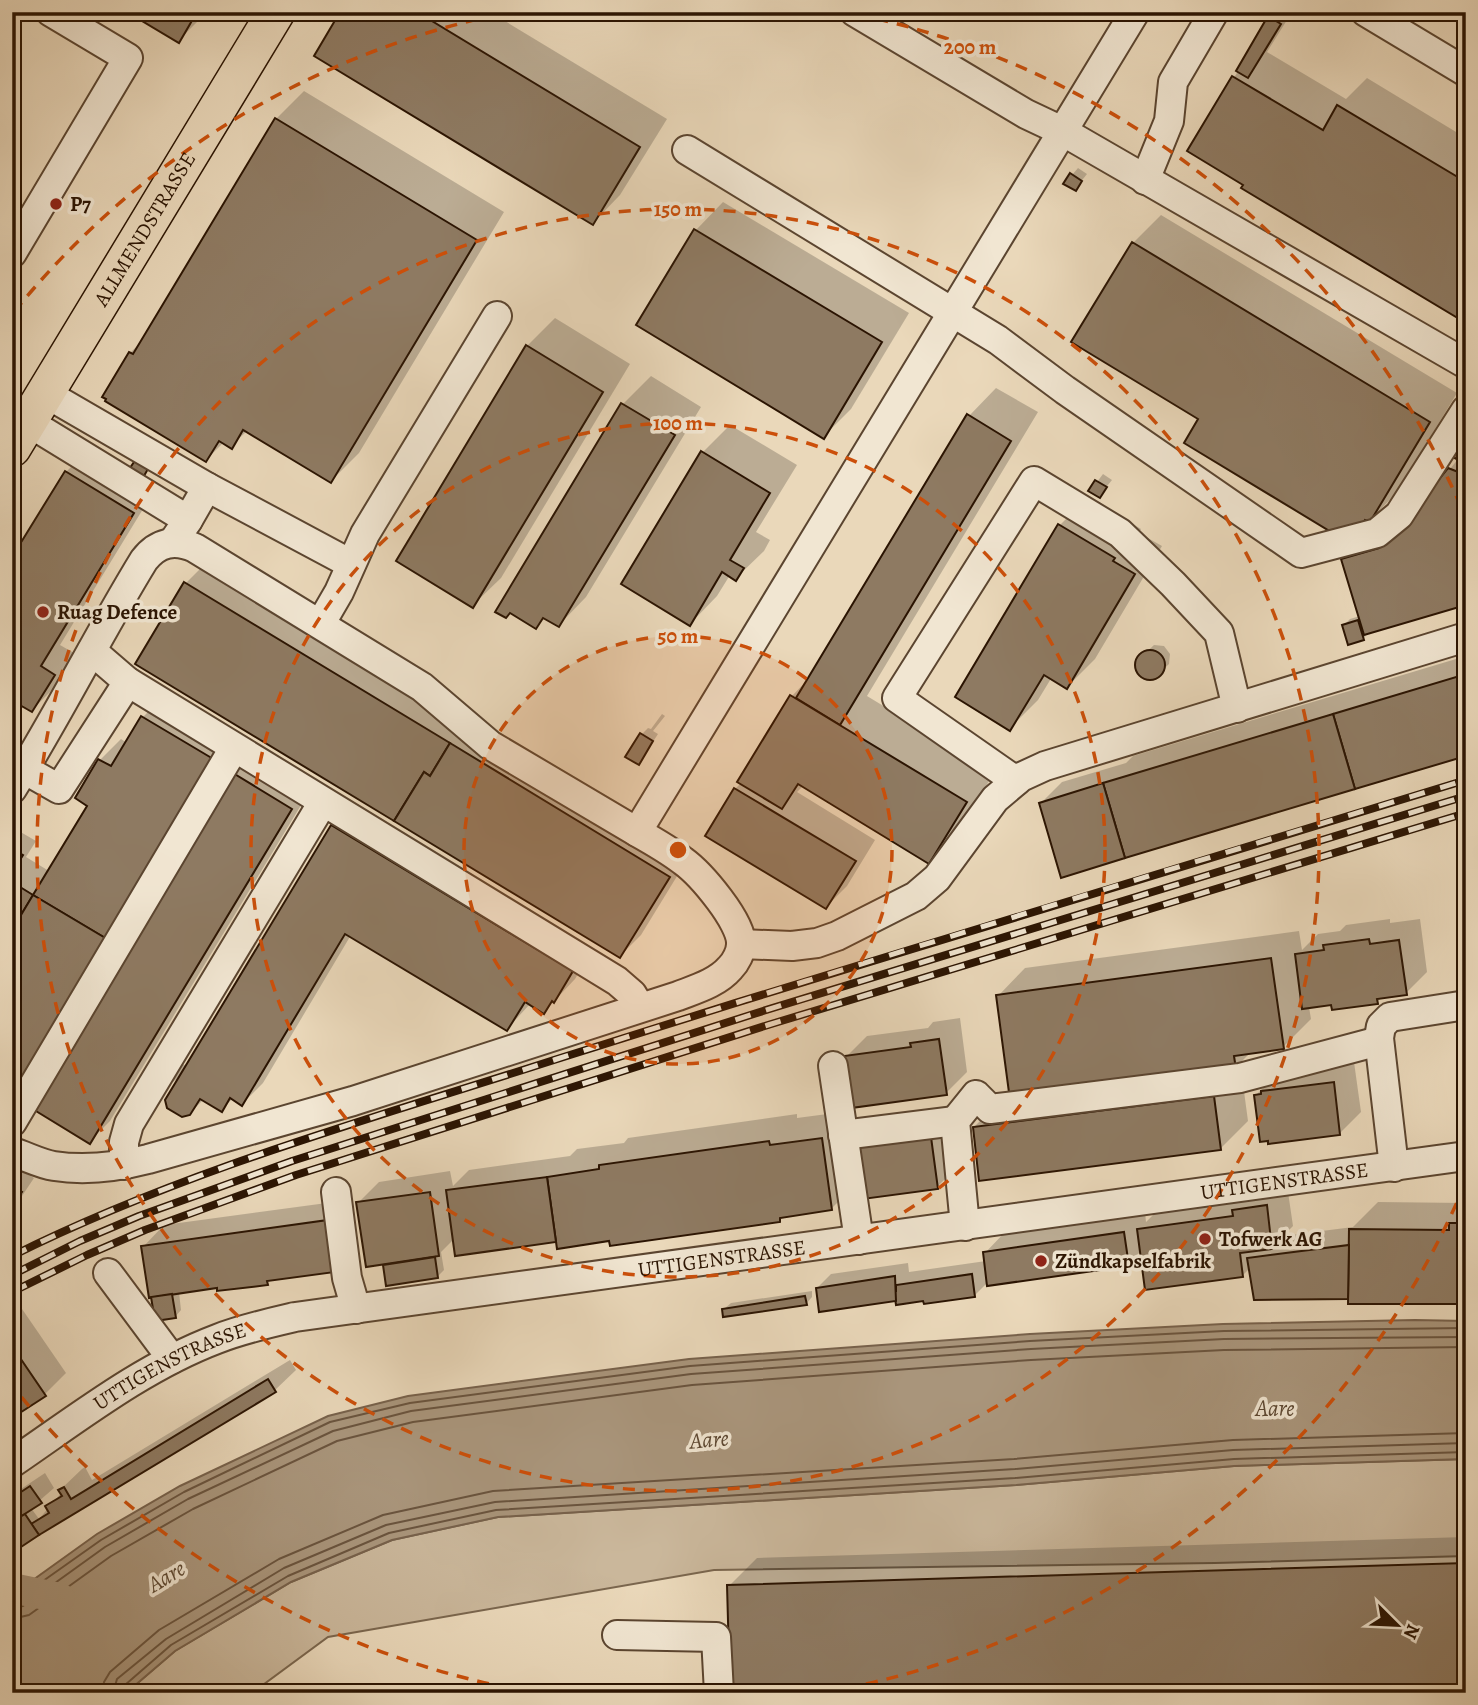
<svg xmlns="http://www.w3.org/2000/svg" width="1478" height="1705" font-family="Alegreya,serif">
<style>
.green{fill:#cab79b;stroke:#7a664e;stroke-width:2}
.water{fill:#a9957b;stroke:#77614b;stroke-width:2}
.shadow{fill:#0003}
.lines{fill:none;stroke-linecap:round;stroke-linejoin:round}
.shore{stroke:#6a543e;stroke-width:2}
.canal{stroke:#a9957b;stroke-width:30}
.building{fill:#8e7a62;stroke:#2b1402;stroke-width:2}
.minor-casing{stroke:#5b4530;stroke-width:32}
.major-casing{stroke:#2b1402;stroke-width:40}
.minor{stroke:#f1e6d2;stroke-width:28}
.major{stroke:#ead8ba;stroke-width:37}
.rail-casing{stroke:#2b1402;stroke-width:8}
.rail{stroke:#f1e6d2;stroke-width:5;stroke-dasharray:16;stroke-linecap:butt}
.ring{fill:none;stroke:#cc4f0a;stroke-width:3.5;stroke-dasharray:12 9}
.poi-dot{fill:#8f2418;stroke:#f1e6d2;stroke-width:2.5}
.labels{text-anchor:middle;stroke-width:7;stroke-linejoin:round;paint-order:stroke}
.poi-label{font-size:21px;font-weight:bold;fill:#2b1402;stroke:#f1e6d2;text-anchor:start}
.street-label{font-size:21px;fill:#2b1402;stroke:#f1e6d2}
.water-label{font-size:23px;font-style:italic;fill:#5d4832;stroke:#f1e6d2}
.centre{fill:#cc4f0a;stroke:#f1e6d2;stroke-width:3.5}
.ring-label{font-size:21px;text-anchor:middle;font-weight:bold;fill:#cc4f0a;stroke:#f1e6d2;stroke-width:7;stroke-linejoin:round;paint-order:stroke}
</style>
<rect width="100%" height="100%" fill="#ead8ba"/>
<filter id="stains"><feTurbulence type="fractalNoise" baseFrequency=".00286" numOctaves="4"/><feColorMatrix values="0 0 0 0 .2 0 0 0 0 .09 0 0 0 0 .02 0 0 0 .5 -.17"/></filter>
<radialGradient id="worn" r=".72"><stop offset=".6" stop-color="#630" stop-opacity="0"/><stop offset="1" stop-color="#630" stop-opacity=".3"/></radialGradient>
<path class="green" d="M1466,1459V1556L1215,1563L714,1570L328,1637L252,1693H126L175,1651L291,1582L392,1540L498,1517L1016,1485L1234,1466Z"/>
<path class="water" d="M1415,1320L1466,1321V1459L1234,1466L1016,1485L498,1517L392,1540L291,1582L175,1651L126,1693H12V1595L97,1534L180,1486L328,1416L408,1396L689,1359L1030,1334L1223,1324Z"/>
<g class="shadow">
<path d="M130,12H207L178,41Z"/>
<path d="M342,12H490L667,119L620,195L593,223Z"/>
<path d="M1275,12H1292L1267,52L1346,99L1367,78L1466,138V321L1189,150Z"/>
<path d="M304,91L504,212L359,453L331,481L247,431L231,446L224,442L206,460L130,353L143,340L276,119Z"/>
<path d="M1078,168L1087,174L1075,189L1072,175Z"/>
<path d="M723,202L909,313L851,409L824,436L638,325L696,230Z"/>
<path d="M1161,215L1457,393L1397,492L1350,542L1200,418L1074,342L1133,243Z"/>
<path d="M555,318L630,364L501,578L473,605L527,346Z"/>
<path d="M651,376L701,407L586,597L559,625L546,617L536,626L511,611H498L623,404Z"/>
<path d="M996,388L1038,412L867,696L994,773L957,834L929,862L804,785L797,792L875,840L847,886L826,907L735,789L741,783L740,782L792,696L811,676L969,416Z"/>
<path d="M730,425L797,465L756,532L770,540L764,551L736,578L730,575L717,596L690,624L702,453Z"/>
<path d="M1466,435V603L1370,631L1363,639L1343,626L1350,619L1360,616L1343,560L1371,532L1417,509L1459,458Z"/>
<path d="M87,451L154,491L60,645L74,653L53,689L32,710L24,705L12,725V558L66,472Z"/>
<path d="M1103,474L1112,480L1099,496L1091,490Z"/>
<path d="M1088,497L1141,529L1139,533L1162,546L1095,659L1067,687L1052,677L1038,700L1010,728L1060,525Z"/>
<path d="M207,562L690,855L641,935L620,956L186,583Z"/>
<path d="M1154,645L1164,646L1170,654L1169,664L1154,678L1144,677L1138,669L1139,659Z"/>
<path d="M1466,656V754L1041,803L1062,782L1126,763L1133,756Z"/>
<path d="M164,696L239,742L12,928V827L36,841L26,857L49,871L89,805L100,760L121,739L127,743L143,717Z"/>
<path d="M662,714L665,716L653,731L658,734L639,763L642,734L648,728L651,729Z"/>
<path d="M255,753L312,787L110,1121L89,1142L234,774Z"/>
<path d="M353,805L593,949L575,979L544,1012L530,1004L507,1029L351,935L263,1083L242,1104L233,1098L222,1110L204,1099L189,1114L181,1075L173,1082L170,1081L183,1064L188,1067L332,826Z"/>
<path d="M1390,919V923L1420,919L1427,972L1406,993L1383,996L1377,1002L1333,1003L1309,1007L1311,1019L1283,1047L1251,1052L1233,1070L1241,1069L1248,1121L1220,1149L974,1127L1002,1099L1011,1098L998,996L1025,968L1299,931L1302,950L1318,934L1340,931L1346,925Z"/>
<path d="M960,1018L967,1072L946,1093L846,1057L867,1036L928,1028L933,1022Z"/>
<path d="M1354,1062L1361,1112L1340,1133L1256,1095L1277,1074Z"/>
<path d="M850,1111L855,1151L951,1117L958,1166L937,1187L862,1178L831,1209L785,1215L780,1220L610,1239L455,1238L441,1252L444,1270L437,1277L384,1266L388,1262L358,1203L379,1182L450,1171L453,1186L469,1170L570,1156L577,1149L624,1143L628,1138L797,1114V1118Z"/>
<path d="M12,1162L29,1163L24,1172L34,1178L12,1211Z"/>
<path d="M1287,1185L1293,1226L1283,1236L1353,1227L1378,1202L1466,1203V1302L1350,1295L1347,1298L1251,1267L1243,1275L1141,1251L1128,1264L989,1281L974,1296L898,1299L817,1288L831,1274L908,1263L909,1272L986,1261L985,1253L1006,1231L1145,1212L1146,1222L1160,1208Z"/>
<path d="M349,1200L267,1283L179,1292L181,1310L175,1317L153,1295L143,1247L164,1225Z"/>
<path d="M812,1291V1297L806,1304L724,1309L731,1303Z"/>
<path d="M20,1306L66,1373L45,1394L12,1416V1312Z"/>
<path d="M290,1360L296,1370L274,1391L12,1551V1495L45,1473L54,1488L31,1508L39,1519L62,1492L60,1490L82,1469L85,1467L92,1480Z"/>
<path d="M1466,1537V1693L729,1586L757,1558Z"/>
</g>
<g class="lines">
<g class="shore">
<path d="M12,1600L19,1598L101,1540L184,1492L330,1422L410,1403L690,1366L1030,1341L1224,1331L1466,1328"/>
<path d="M12,1608L23,1606L105,1547L188,1499L333,1431L411,1411L691,1374L1031,1349L1224,1339L1466,1337"/>
<path d="M12,1619L29,1615L111,1556L193,1509L337,1441L413,1422L692,1385L1031,1360L1224,1350L1466,1347"/>
<path d="M103,1693L104,1682L110,1672L159,1630L279,1559L383,1515L493,1491L1014,1459L1233,1440L1466,1433"/>
<path d="M113,1693L117,1679L166,1639L284,1568L386,1525L495,1502L1015,1469L1233,1450L1466,1443"/>
<path d="M122,1693L125,1685L171,1645L288,1576L389,1533L496,1510L1015,1478L1234,1459L1466,1452"/>
</g>
<path class="canal" d="M12,1588L60,1598"/>
</g>
<g class="building">
<path d="M127,12H197L179,43Z"/>
<path d="M340,12H417L640,147L593,225L314,56Z"/>
<path d="M1268,16L1281,24L1248,78L1236,71Z"/>
<path d="M1232,76L1323,130L1337,105L1466,182V323L1241,188L1243,185L1187,151Z"/>
<path d="M275,118L477,240L331,483L243,430L232,449L219,441L206,462L105,401L106,399L102,397L129,352L133,354Z"/>
<path d="M1070,173L1082,181L1076,191L1063,184Z"/>
<path d="M694,229L882,342L824,439L636,325Z"/>
<path d="M1132,242L1430,422L1370,522L1365,520L1351,544L1184,443L1198,419L1071,342Z"/>
<path d="M526,345L603,392L473,608L396,561Z"/>
<path d="M621,403L675,435L559,627L543,618L536,629L510,613L506,618L495,612Z"/>
<path d="M967,414L1011,441L840,725L796,698Z"/>
<path d="M1466,432V464L1451,456Z"/>
<path d="M701,451L770,493L730,560L744,568L736,581L722,572L690,626L621,584Z"/>
<path d="M136,459L149,467L144,476L130,468Z"/>
<path d="M1448,468L1466,475V605L1364,635L1341,559L1379,548L1376,540L1395,534Z"/>
<path d="M65,471L134,513L41,666L55,675L32,712L18,704L12,714V557Z"/>
<path d="M1095,480L1107,487L1100,498L1088,491Z"/>
<path d="M1058,524L1115,558L1113,561L1135,574L1067,689L1044,675L1010,731L955,697Z"/>
<path d="M184,582L450,743L430,776L424,772L394,821L135,664Z"/>
<path d="M1358,620L1364,640L1348,645L1342,625Z"/>
<circle cx="1150" cy="665" r="15"/>
<path d="M1466,674V756L1355,789L1333,714Z"/>
<path d="M790,695L967,802L929,864L798,784L782,809L737,782Z"/>
<path d="M1333,714L1355,789L1125,858L1103,783Z"/>
<path d="M141,716L220,763L112,942L33,895L87,806L75,798L98,759L111,766Z"/>
<path d="M640,733L653,741L639,765L625,757Z"/>
<path d="M450,743L670,877L620,958L394,821L424,772L430,776Z"/>
<path d="M233,773L292,809L90,1144L31,1108Z"/>
<path d="M1103,783L1125,858L1061,878L1039,803Z"/>
<path d="M734,788L856,861L826,909L705,836Z"/>
<path d="M331,825L573,971L554,1003L552,1001L544,1014L525,1002L507,1031L345,934L242,1106L230,1098L222,1112L200,1099L190,1115L182,1117L167,1108L165,1100Z"/>
<path d="M12,849L23,855L13,871H12Z"/>
<path d="M12,882L33,895L12,930Z"/>
<path d="M33,895L112,942L12,1107V930Z"/>
<path d="M1369,939L1370,944L1399,940L1407,995L1377,999L1378,1004L1332,1010L1331,1005L1302,1009L1295,954L1324,950L1323,945Z"/>
<path d="M1271,958L1284,1049L1234,1056L1236,1069L1010,1100L996,995Z"/>
<path d="M939,1039L947,1095L851,1108L844,1056L911,1047L910,1043Z"/>
<path d="M1334,1082L1340,1135L1268,1144V1141L1260,1142L1254,1095L1261,1094V1091Z"/>
<path d="M1214,1096L1221,1150L979,1181L973,1127Z"/>
<path d="M931,1137L938,1189L863,1199L856,1147Z"/>
<path d="M822,1138L832,1210L780,1218V1222L610,1246L609,1241L557,1249L547,1177L599,1169V1165L769,1141L770,1145Z"/>
<path d="M547,1177L556,1242L455,1256L446,1190Z"/>
<path d="M12,1187L22,1192L12,1208Z"/>
<path d="M430,1192L439,1256L366,1267L356,1202Z"/>
<path d="M1267,1205L1272,1249L1240,1253L1243,1277L1145,1290L1137,1229L1233,1216L1232,1210Z"/>
<path d="M328,1220L335,1272L267,1281L268,1285L217,1291V1288L149,1298L141,1246Z"/>
<path d="M1449,1223H1458L1459,1250H1466V1304H1348L1349,1229L1449,1230Z"/>
<path d="M1124,1232L1129,1266L987,1286L983,1252Z"/>
<path d="M1349,1245L1348,1299L1254,1300L1247,1258Z"/>
<path d="M435,1257L438,1278L386,1286L383,1265Z"/>
<path d="M972,1274L975,1297L924,1304L923,1301L896,1305L894,1291H896V1285Z"/>
<path d="M895,1276L896,1301L819,1312L816,1288Z"/>
<path d="M172,1294L176,1318L155,1321L151,1297Z"/>
<path d="M805,1296L807,1305L723,1317L722,1309Z"/>
<path d="M12,1346L46,1396L12,1418Z"/>
<path d="M268,1379L276,1392L39,1535L31,1524L49,1513L45,1506L62,1496L58,1490L64,1487L71,1499Z"/>
<path d="M30,1486L42,1503L12,1522V1498Z"/>
<path d="M25,1514L39,1535L12,1553V1522Z"/>
<path d="M1466,1563V1693H730L727,1585Z"/>
</g>
<g class="lines">
<g class="minor-casing">
<g id="minor">
<path d="M855,12L1026,114L1062,131L1466,364"/>
<path d="M1366,12L1466,72"/>
<path d="M687,150L998,340L1065,390L1301,553L1377,533L1399,515L1466,410"/>
<path d="M1145,180L1169,121L1173,82L1214,12"/>
<path d="M12,253L128,58L51,12"/>
<path d="M45,393L207,487"/>
<path d="M28,422L188,520L173,542"/>
<path d="M188,520L207,487L351,564"/>
<path d="M321,623L339,592L365,534L497,316"/>
<path d="M92,651L128,682L617,981L632,994L640,1007"/>
<path d="M24,769L59,789L128,682"/>
<path d="M1016,781L897,698L1034,481L1120,533L1173,584L1219,633L1237,708"/>
<path d="M12,789C59,714 98,635 144,560C158,542 175,539 195,548L422,687L490,745L637,832"/>
<path d="M741,944L792,946L817,943L837,936L916,896L937,878L995,799L1021,777L1045,766L1466,637"/>
<path d="M833,1066L859,1240"/>
<path d="M12,1122L234,748"/>
<path d="M843,1135L955,1121"/>
<path d="M12,1152C26,1156 40,1164 54,1166C86,1171 117,1167 148,1159L353,1101L678,996C696,989 717,983 730,968C736,962 741,952 741,944C742,922 701,874 683,861C669,850 653,841 637,832L1135,12"/>
<path d="M124,1165V1142L129,1124L323,802"/>
<path d="M1394,1167L1379,1038L1381,1026L1390,1017L1466,1005"/>
<path d="M336,1192L347,1278L356,1309"/>
<path d="M965,1226L955,1121L976,1095L990,1109L1240,1078L1379,1041"/>
<path d="M108,1273L172,1359"/>
<path id="s1" d="M12,1463C78,1418 143,1367 217,1339C242,1329 269,1323 295,1317L1466,1156"/>
<path d="M617,1635L716,1637L719,1693"/>
</g>
</g>
<g class="major-casing">
<g id="major">
<path id="s2" d="M12,448L276,12"/>
</g>
</g>
<use href="#minor" class="minor"/>
<use href="#major" class="major"/>
<g class="rail-casing">
<g id="rail">
<path d="M12,1256C184,1170 371,1119 554,1060C857,964 1161,872 1466,780"/>
<path d="M12,1275L80,1241L139,1216L292,1161L763,1011L1466,796"/>
<path d="M12,1292L87,1255L145,1230L296,1175L768,1025L1466,813"/>
</g>
</g>
<use href="#rail" class="rail"/>
</g>
<circle cx="678" cy="850" r="214" fill="#cc4f0a" fill-opacity=".12"/>
<g class="ring">
<circle cx="678" cy="850" r="214"/>
<circle cx="678" cy="850" r="427"/>
<circle cx="678" cy="850" r="641"/>
<path d="M1465 1184A855 855 0 0 1 826 1692M530 1692A855 855 0 0 1 14 1388M14 312A855 855 0 0 1 500 14M856 14A855 855 0 0 1 1465 516"/>
</g>
<g class="poi-dot">
<circle cx="56" cy="204" r="7"/>
<circle cx="43" cy="612" r="7"/>
<circle cx="1205" cy="1239" r="7"/>
<circle cx="1041" cy="1261" r="7"/>
</g>
<g class="labels">
<g class="poi-label">
<text x="70" y="211">P7</text>
<text x="57" y="619">Ruag Defence</text>
<text x="1219" y="1246">Tofwerk AG</text>
<text x="1055" y="1268">Zündkapselfabrik</text>
</g>
<g class="street-label">
<text dy="7" stroke="none"><textPath href="#s2" startOffset="256">ALLMENDSTRASSE</textPath></text>
<text dy="7" stroke="none"><textPath href="#s1" startOffset="1320">UTTIGENSTRASSE</textPath></text>
<text dy="7" stroke="none"><textPath href="#s1" startOffset="752">UTTIGENSTRASSE</textPath></text>
<text dy="7" stroke="none"><textPath href="#s1" startOffset="186">UTTIGENSTRASSE</textPath></text>
</g>
<g class="water-label">
<text x="1275" y="1416">Aare</text>
<text transform="translate(709 1439) rotate(-5)" y="8">Aare</text>
<text transform="translate(166 1576) rotate(-31)" y="8">Aare</text>
</g>
</g>
<circle cx="678" cy="850" r="10" class="centre"/>
<g class="ring-label">
<text x="970" y="54">200 m</text>
<text x="678" y="216">150 m</text>
<text x="678" y="430">100 m</text>
<text x="678" y="643">50 m</text>
</g>
<rect width="1478" height="1705" fill="none" stroke="#ead8ba" stroke-width="42"/>
<rect x="14" y="14" width="1450" height="1677" fill="none" stroke="#2b1402" stroke-width="3.5"/>
<rect x="21" y="21" width="1436" height="1663" fill="none" stroke="#2b1402" stroke-width="2"/>
<g transform="translate(1397 1625) rotate(114)" stroke="#f1e6d2" stroke-width="5" paint-order="stroke">
<path d="M0-5L12 26L0 18L-12 26Z" fill="#2b1402"/>
<text y="-10" font-size="19" font-weight="bold" text-anchor="middle" fill="#2b1402">N</text>
</g>
<rect width="100%" height="100%" filter="url(#stains)"/>
<rect width="100%" height="100%" fill="url(#worn)"/>
</svg>
